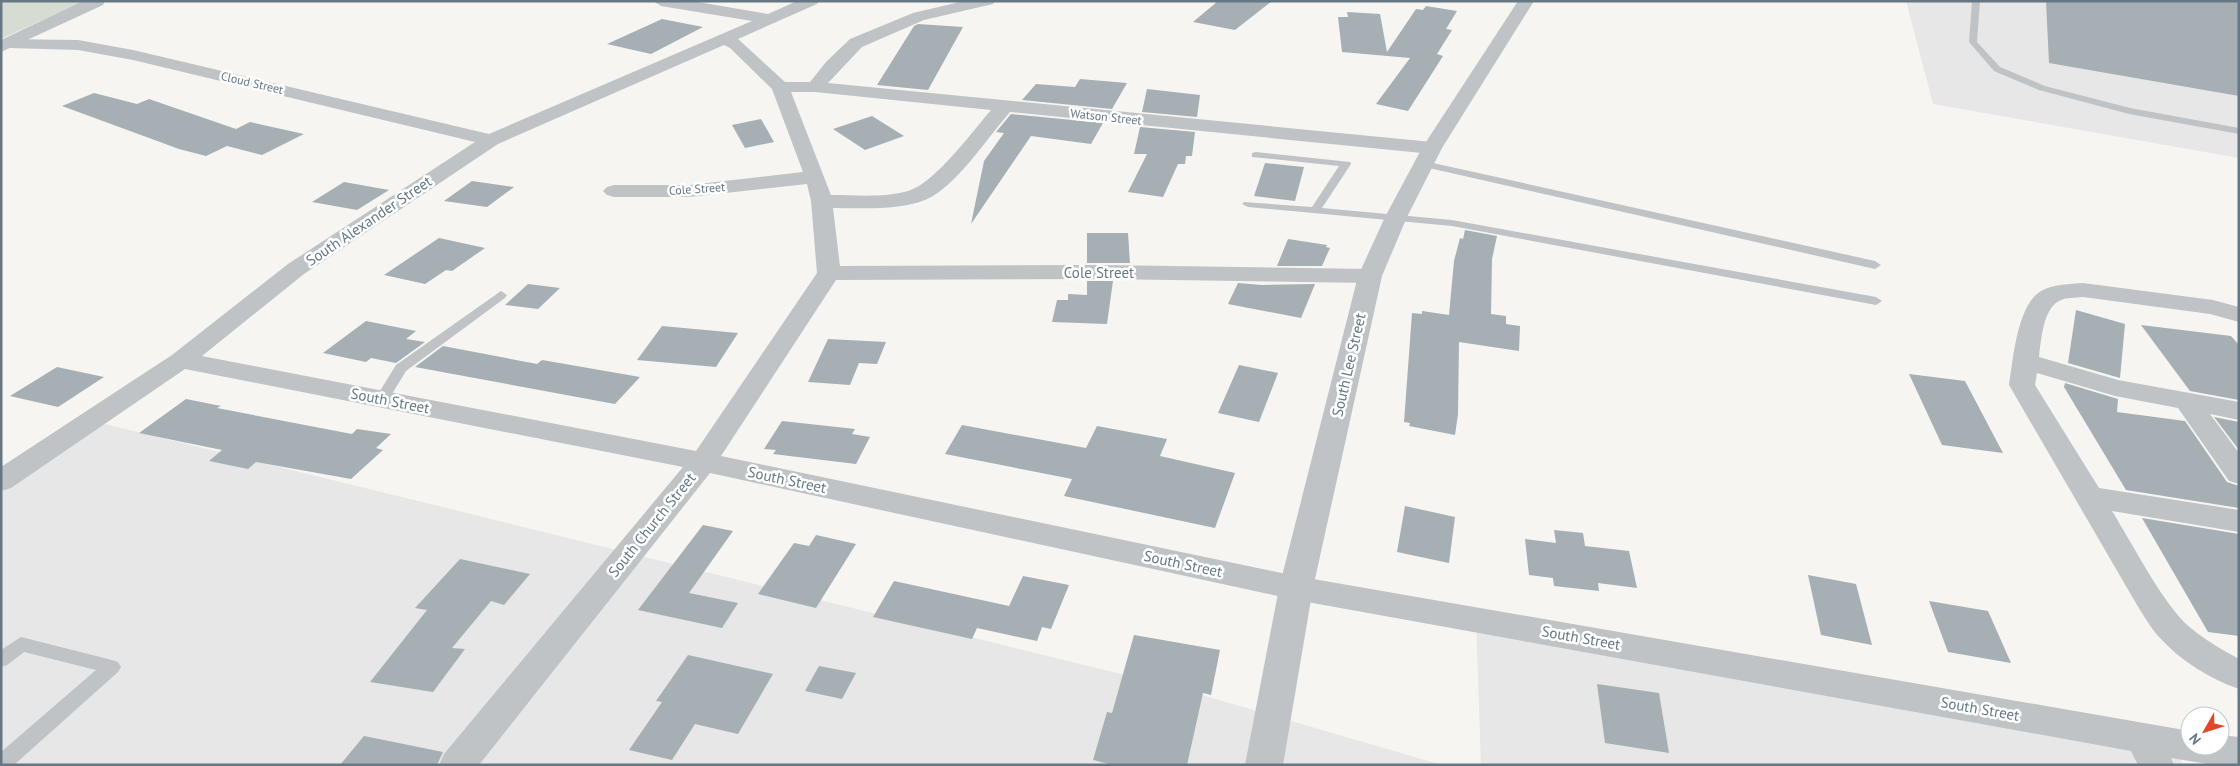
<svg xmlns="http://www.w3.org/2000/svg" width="2240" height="766" font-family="'PT Sans',sans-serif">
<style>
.built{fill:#e6e7e6}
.green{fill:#d7dcd3}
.building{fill:#a5afb4}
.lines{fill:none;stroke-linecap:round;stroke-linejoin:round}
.service{fill:#bfc3c6;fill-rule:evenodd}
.minor{fill:#bfc3c6;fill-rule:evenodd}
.tertiary{fill:#bfc3c6;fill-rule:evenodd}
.labels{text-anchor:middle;stroke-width:5;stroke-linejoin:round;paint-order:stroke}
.far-street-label{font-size:12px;fill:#657883;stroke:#fff}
.street-label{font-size:15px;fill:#657883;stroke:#fff}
</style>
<rect width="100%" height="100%" fill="#f6f5f2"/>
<g class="built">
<path d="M1906,1H2239V158L1933,104Z"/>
<path d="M97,422L1178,688L1442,765H1V484Z"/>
<path d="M1476,617L2170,729L2183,765H1481Z"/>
</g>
<path class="green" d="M1,1H84L1,39Z"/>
<g class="building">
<path d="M1218,1H1272L1235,30L1193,22Z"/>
<path d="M2046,1H2239V96L2049,63Z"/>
<path d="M1426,6L1457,11L1446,29L1452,30L1437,54L1443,56L1408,111L1376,104L1410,58L1342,52L1338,17H1348L1347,12L1380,14L1387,52L1416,9L1423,10Z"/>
<path d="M662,19L703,27L651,54L607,44Z"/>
<path d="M918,24L963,27L928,90L877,85L914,26Z"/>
<path d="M1080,79L1127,83L1112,109L1022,100L1036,84L1075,87Z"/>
<path d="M1147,89L1200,95L1197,117L1142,112Z"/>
<path d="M94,93L137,104L149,99L236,129L250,122L304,134L262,155L227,146L206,156L179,149L62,106Z"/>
<path d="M1011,114L1103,123L1091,144L1031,136L971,224L984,161L1004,133L996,132Z"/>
<path d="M872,116L904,136L865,150L833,129Z"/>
<path d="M761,119L774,142L745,148L732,125Z"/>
<path d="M1140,127L1195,132L1192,156H1186L1185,164H1178L1163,197L1128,192L1147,154H1134Z"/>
<path d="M1265,163L1304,167L1295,201L1254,196Z"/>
<path d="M472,181L514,187L487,207L444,201Z"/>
<path d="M344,182L389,190L357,210L312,202Z"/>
<path d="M1465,230L1497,236L1492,259L1491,314L1506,316V324L1520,326L1519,351L1459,342L1458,414L1455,435L1409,426L1410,423L1404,422L1412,313L1422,314V311L1449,315L1454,261L1460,238L1463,239Z"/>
<path d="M1087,233H1128L1130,263H1087Z"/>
<path d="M439,238L485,248L452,271L446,270L425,284L384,275Z"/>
<path d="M1288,239L1327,245L1326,247L1330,248L1322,266H1277Z"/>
<path d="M1087,281H1113L1107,324L1052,322L1057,300H1068V294L1087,295Z"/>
<path d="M1238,283L1262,285L1315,284L1301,318L1228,304Z"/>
<path d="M528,284L560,288L538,309L505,305Z"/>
<path d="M2076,310L2125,324L2120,378L2068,363Z"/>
<path d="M366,321L416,331L406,339L425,342L396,363L371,358L366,362L323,353Z"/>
<path d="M2141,325L2231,336L2239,345V400L2190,391Z"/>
<path d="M662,326L738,333L716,367L637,360Z"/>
<path d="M828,339L886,342L877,364L859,363L850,385L808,382Z"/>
<path d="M443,346L537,364L542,360L640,377L615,404L415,367Z"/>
<path d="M1239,365L1278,373L1259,422L1218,413Z"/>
<path d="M57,367L104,377L58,407L10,396Z"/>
<path d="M1909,374L1965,381L2003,453L1942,445Z"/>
<path d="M2065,383L2118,399L2117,412L2185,421L2227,482L2239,486V508L2126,490L2064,387Z"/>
<path d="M186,399L221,406L217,408L352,434L357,429L391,434L376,448L383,450L351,479L256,462L248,469L209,461L222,450L139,433Z"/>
<path d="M2214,417L2239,422V450Z"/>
<path d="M782,421L855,429L852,434L870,437L856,464L773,454L776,450L764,449Z"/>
<path d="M962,425L1086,448L1097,426L1167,439L1160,456L1235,473L1215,528L1064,496L1072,479L945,454Z"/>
<path d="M1405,506L1455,517L1449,563L1397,552Z"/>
<path d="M2142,518L2239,534V636L2208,632Z"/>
<path d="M703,525L733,531L689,593L738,603L722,628L638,610Z"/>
<path d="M1554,530L1583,533L1585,546L1629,551L1637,588L1598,583L1599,591L1554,586L1553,578L1529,575L1525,539L1556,543Z"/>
<path d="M816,535L856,544L816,608L758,594L794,543L809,546Z"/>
<path d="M460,559L530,574L504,605L491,601L452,648L465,649L433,692L370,682L427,610L415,608Z"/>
<path d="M1808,575L1856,584L1872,645L1821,635Z"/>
<path d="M1023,576L1069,585L1051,629L1042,627L1037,641L977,628L972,639L873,617L894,581L1009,606Z"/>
<path d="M1929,601L1988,611L2011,663L1948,652Z"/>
<path d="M1134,635L1220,650L1211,695L1203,693L1187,765H1113L1093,760L1107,712L1112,713Z"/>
<path d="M688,655L773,674L738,734L695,724L672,760L629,750L662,702L656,701Z"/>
<path d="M819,666L856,673L842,699L805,691Z"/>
<path d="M1597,684L1659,693L1669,753L1605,743Z"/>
<path d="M364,736L443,752L437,765H340Z"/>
</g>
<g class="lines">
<g class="service">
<path d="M1972,1H1980L1977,42L2000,67L2045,86L2130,108L2239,128V134L2129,114L2039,90L1994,71L1969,42Z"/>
<path d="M1256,152L1350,162L1351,164L1322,208L1452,220L1876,297L1882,301L1876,305L1452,226L1248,207L1242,204L1244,202L1312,207L1339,166L1252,157V153Z"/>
<path d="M1424,161L1875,261L1881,265L1875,269L1420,166V162Z"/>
<path d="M501,291L507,295L505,298L406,371L387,402H377L375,399L396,365Z"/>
<path d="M21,637L112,660L118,662L121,667L118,672L14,765H1V752L96,670L24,652L7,665L1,667V650Z"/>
</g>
<g class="minor">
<path d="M653,1H692L768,14L797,1H819L817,4L738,39L785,82H810L826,62L850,39L913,13L964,1H995L993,4L924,20L862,47L828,83L1432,142L1439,144L1442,148L1439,152L1432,154L1010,112C989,136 954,189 925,200C896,211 863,208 833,208L840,266L1105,265L1370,269L1378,271L1382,276L1378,281L1370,283L1105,279L836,280L721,456L1296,576L2190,731V746H2220V735L2239,737V765H2214L2171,758L2174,765H2138L2131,751L1296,600L710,473L479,765H439L444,754L683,467L185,369L11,488L1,491V467L172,355L288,264L475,142L133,60L78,50L10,48L4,47L2,43L4,39L78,40L133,50L489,134L752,21L661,6ZM724,45L730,48L772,89L803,172L689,185H614L607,187L603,191L607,195L614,197H689L807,184L811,201L817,273L696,451L202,356L304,274L498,144ZM791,92H815L991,110C972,132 935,183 908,191C884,198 856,195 831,195Z"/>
<path d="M2083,283L2213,300L2239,307V322L2210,314L2083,297C2075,298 2066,297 2059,301C2043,309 2041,341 2039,357L2118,380L2239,402V420L2210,414L2239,453V484L2229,481L2178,408L2115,396L2037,373L2035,385L2099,488L2239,510V532L2112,511C2132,543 2159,596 2184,622C2200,637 2219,648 2239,659V689C2210,679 2181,661 2161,639C2152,630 2144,616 2137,605L2009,385C2013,360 2017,305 2041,291C2053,284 2070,284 2083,283Z"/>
</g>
<g class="tertiary">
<path d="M83,1H105L103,5L1,52V40Z"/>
<path d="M1518,1H1534L1442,148L1407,217L1382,276L1313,588L1283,765H1245L1279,588L1358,276L1385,217L1422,148Z"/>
</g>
</g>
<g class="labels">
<g class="far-street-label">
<text transform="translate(252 83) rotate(13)" y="4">Cloud Street</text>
<text transform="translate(1106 117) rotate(6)" y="4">Watson Street</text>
<text transform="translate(697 189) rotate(-4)" y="4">Cole Street</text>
</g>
<g class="street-label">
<text transform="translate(369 221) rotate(-34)" y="5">South Alexander Street</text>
<text x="1099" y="278">Cole Street</text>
<text transform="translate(1349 365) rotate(-77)" y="5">South Lee Street</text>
<text transform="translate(390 401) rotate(11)" y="5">South Street</text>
<text transform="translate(787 480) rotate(12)" y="5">South Street</text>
<text transform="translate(652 525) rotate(-51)" y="5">South Church Street</text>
<text transform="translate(1183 564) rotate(12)" y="5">South Street</text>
<text transform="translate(1581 638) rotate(10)" y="5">South Street</text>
<text transform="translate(1980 709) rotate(10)" y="5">South Street</text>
</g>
</g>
<rect width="2240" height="766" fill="none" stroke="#657883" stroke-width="5"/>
<g transform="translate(2205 731) rotate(231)"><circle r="24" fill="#ffffff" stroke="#c1c9cd"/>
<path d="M0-4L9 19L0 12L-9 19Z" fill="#de472a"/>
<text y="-8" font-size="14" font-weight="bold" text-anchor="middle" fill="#657883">N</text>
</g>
</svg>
